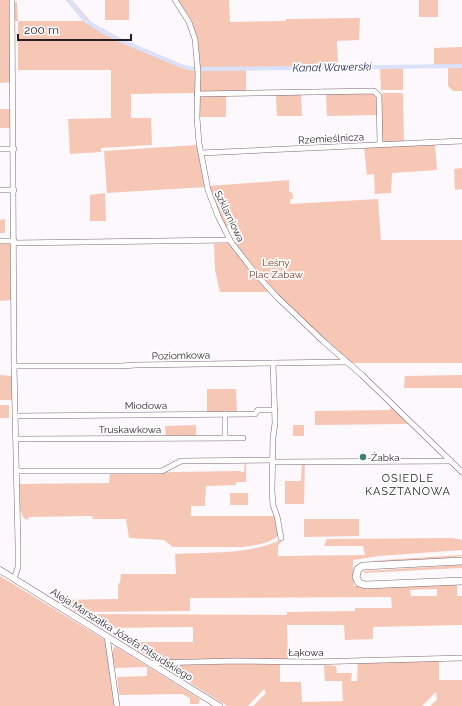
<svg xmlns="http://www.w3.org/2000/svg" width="462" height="706" font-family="Raleway,sans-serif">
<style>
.green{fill:#f7c7b6;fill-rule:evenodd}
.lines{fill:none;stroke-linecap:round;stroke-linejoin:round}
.canal{stroke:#d9e1fb;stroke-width:4}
.minor-casing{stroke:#7b6776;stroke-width:6}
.major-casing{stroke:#7b6776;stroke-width:7}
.highway-casing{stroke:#7b6776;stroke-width:8}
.minor{stroke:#fff;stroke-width:5}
.major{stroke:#fff;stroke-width:6}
.highway{stroke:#fff;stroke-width:7}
.poi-dot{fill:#3e8173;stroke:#fff;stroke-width:1.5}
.labels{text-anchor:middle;stroke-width:3.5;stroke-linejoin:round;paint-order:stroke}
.street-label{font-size:10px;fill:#261d23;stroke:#fff}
.park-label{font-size:10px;fill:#773a24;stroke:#fff}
.poi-label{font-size:10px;fill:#261d23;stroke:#fff;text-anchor:start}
.water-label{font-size:11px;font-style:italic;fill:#252e62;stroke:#fff}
.neighbourhood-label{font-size:11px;letter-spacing:1px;fill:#261d23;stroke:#fff}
</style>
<rect width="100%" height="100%" fill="#fdf8fc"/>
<g class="green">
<path d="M0,0H9L11,82L0,83Z"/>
<path d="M66,0H72L91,22L120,38L187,67L196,68L195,93L131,94V118H151L152,145L101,148V152L70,154L68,119L111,118V70H18V21H14V2H17L18,21H83Z"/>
<rect x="105" y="0" width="24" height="20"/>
<path d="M178,0H229L230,22L286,21V19L360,18L359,40L337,41L338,65H434V48L462,47V91H453L448,86V68H403V90H381L380,68L246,70V91L202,92L199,90C201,64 199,47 191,22H193Z"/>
<rect x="419" y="0" width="19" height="17"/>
<path d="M383,93H403L404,142H385L381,139V96Z"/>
<path d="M301,94L302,116H277L276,95Z"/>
<path d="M326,94H374L376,96L377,115L327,116Z"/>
<path d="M226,95V117H198L199,98L202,96Z"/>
<rect x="0" y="109" width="12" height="19"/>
<path d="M435,144L437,170L392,173L391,193L375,194L374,174L367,175L364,147Z"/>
<path d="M197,145L205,187L107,193L104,151Z"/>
<path d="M462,168V189L455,190L454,169Z"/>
<path d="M289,180V192H292L293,199H290V204L378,199L381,240H462V363H353L348,361L274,291L234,242H237L229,226L226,227L214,203L209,186Z"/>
<path d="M105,193L106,221H90V195Z"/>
<path d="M5,219V233H0V220Z"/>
<path d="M0,242H10L11,300L0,301Z"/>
<path d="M229,243L231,246L268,292H220L215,270L214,244Z"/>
<path d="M0,375L12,376V400H0Z"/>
<path d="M462,375V388H404L405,376Z"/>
<path d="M207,389H236L237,412H207Z"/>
<rect x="0" y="405" width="9" height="13"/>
<path d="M392,407L408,424L315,425V411L389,410Z"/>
<path d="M196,425V436L166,438L165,426Z"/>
<rect x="293" y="425" width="11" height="11"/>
<path d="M245,462H246V482H236V485L206,486L205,506H191V516H275L279,535C269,544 256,545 243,547H173L164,540L129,538L126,519H93L92,516L28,517L29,520L25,519C17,509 19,496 19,484L109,483L110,473L241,471V472H244Z"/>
<path d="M302,464H305L304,504H285V481H300L301,480Z"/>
<rect x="230" y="493" width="18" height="12"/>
<path d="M304,519H359V536L304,537Z"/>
<path d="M452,538L462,540V550L379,556L353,560L354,586L457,584V596H462V625L373,627V639L345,640L344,625H287L288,660L156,662L125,642H193V627L102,628L79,614L287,615V612L355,611V608H392L391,597L190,598V611L76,612L56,600L118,599V584L120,583L121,574H176L175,554C211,552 249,555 283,539L278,546V556L365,555L363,546H324L327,539H329ZM437,589V596H411L410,590Z"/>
<path d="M462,555V556L442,559L365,563L383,560Z"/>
<path d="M462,565V568L364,573V571Z"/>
<path d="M0,576L105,640L114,706H0Z"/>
<path d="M115,646L200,699L199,704H190V698L182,694L119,695L117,677L147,676V667L115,668C114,661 110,653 115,646Z"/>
<path d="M439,660V680H462V706H430L437,700L436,692L422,706H253L266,693L264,689L248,706H227L165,667V665L280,663V682H301L302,702L343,701L342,681H325L324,665L336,666L337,673H352L351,681H357L358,661Z"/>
</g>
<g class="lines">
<g class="canal">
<path d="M69,0L86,21L104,32L119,40L184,67L195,69"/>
<path d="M202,69L462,66"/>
</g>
<g class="minor-casing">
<g id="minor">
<path d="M12,0L14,366L18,545V567L14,579"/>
<path d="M175,0L189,22L195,39L198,73L197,118L199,143L208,190L218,216L231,242L255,273L277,297L323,341L362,375L462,472"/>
<path d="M197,94L374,91L379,96L380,144"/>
<path d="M0,149H14"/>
<path d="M201,153L462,141"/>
<path d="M0,190H14"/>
<path d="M0,241H14"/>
<path d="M14,243L230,240"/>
<path d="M273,363L275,423L273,438L272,491L273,505L277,516L281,538"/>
<path d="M14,366H121L136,365L347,362"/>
<path d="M225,414V437"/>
<path d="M15,416L255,414L258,410H275"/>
<path d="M16,439L243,438"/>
<path d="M273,462L451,461"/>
<path d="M17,471H162L181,461L273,460"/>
<path d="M107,636L117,706"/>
<path d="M150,663L236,661L310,662L462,658"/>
</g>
</g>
<g class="major-casing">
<path id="major" d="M0,570L219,706"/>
</g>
<g class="highway-casing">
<path id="highway" d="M462,561L363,566L358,569L356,577L359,583L365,585L462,581"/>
</g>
<use href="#minor" class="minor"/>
<use href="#major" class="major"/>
<use href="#highway" class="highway"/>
</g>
<circle class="poi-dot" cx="363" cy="457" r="4"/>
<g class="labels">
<g class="street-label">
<text transform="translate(331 138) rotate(-3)" y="4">Rzemieślnicza</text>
<text transform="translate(230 216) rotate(64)" y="4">Szklarniowa</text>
<text transform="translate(181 355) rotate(-1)" y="4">Poziomkowa</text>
<text x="146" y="409">Miodowa</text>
<text x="130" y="433">Truskawkowa</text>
<text transform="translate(122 634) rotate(32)" y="4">Aleja Marszałka Józefa Piłsudskiego</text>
<text x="306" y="656">Łąkowa</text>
</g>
<g class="park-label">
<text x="276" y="266">Leśny<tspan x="276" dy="12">Plac Zabaw</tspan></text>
</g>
<g class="poi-label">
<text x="371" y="461">Żabka</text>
</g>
<g class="water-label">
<text transform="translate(332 67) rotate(-1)" y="4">Kanał Wawerski</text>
</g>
<g class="neighbourhood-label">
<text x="408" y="482">OSIEDLE<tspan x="408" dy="13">KASZTANOWA</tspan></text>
</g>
</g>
<path d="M18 34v6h113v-6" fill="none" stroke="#261d23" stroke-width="2"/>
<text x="24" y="34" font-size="12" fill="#261d23" stroke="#ffffff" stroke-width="3" paint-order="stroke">200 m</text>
</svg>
